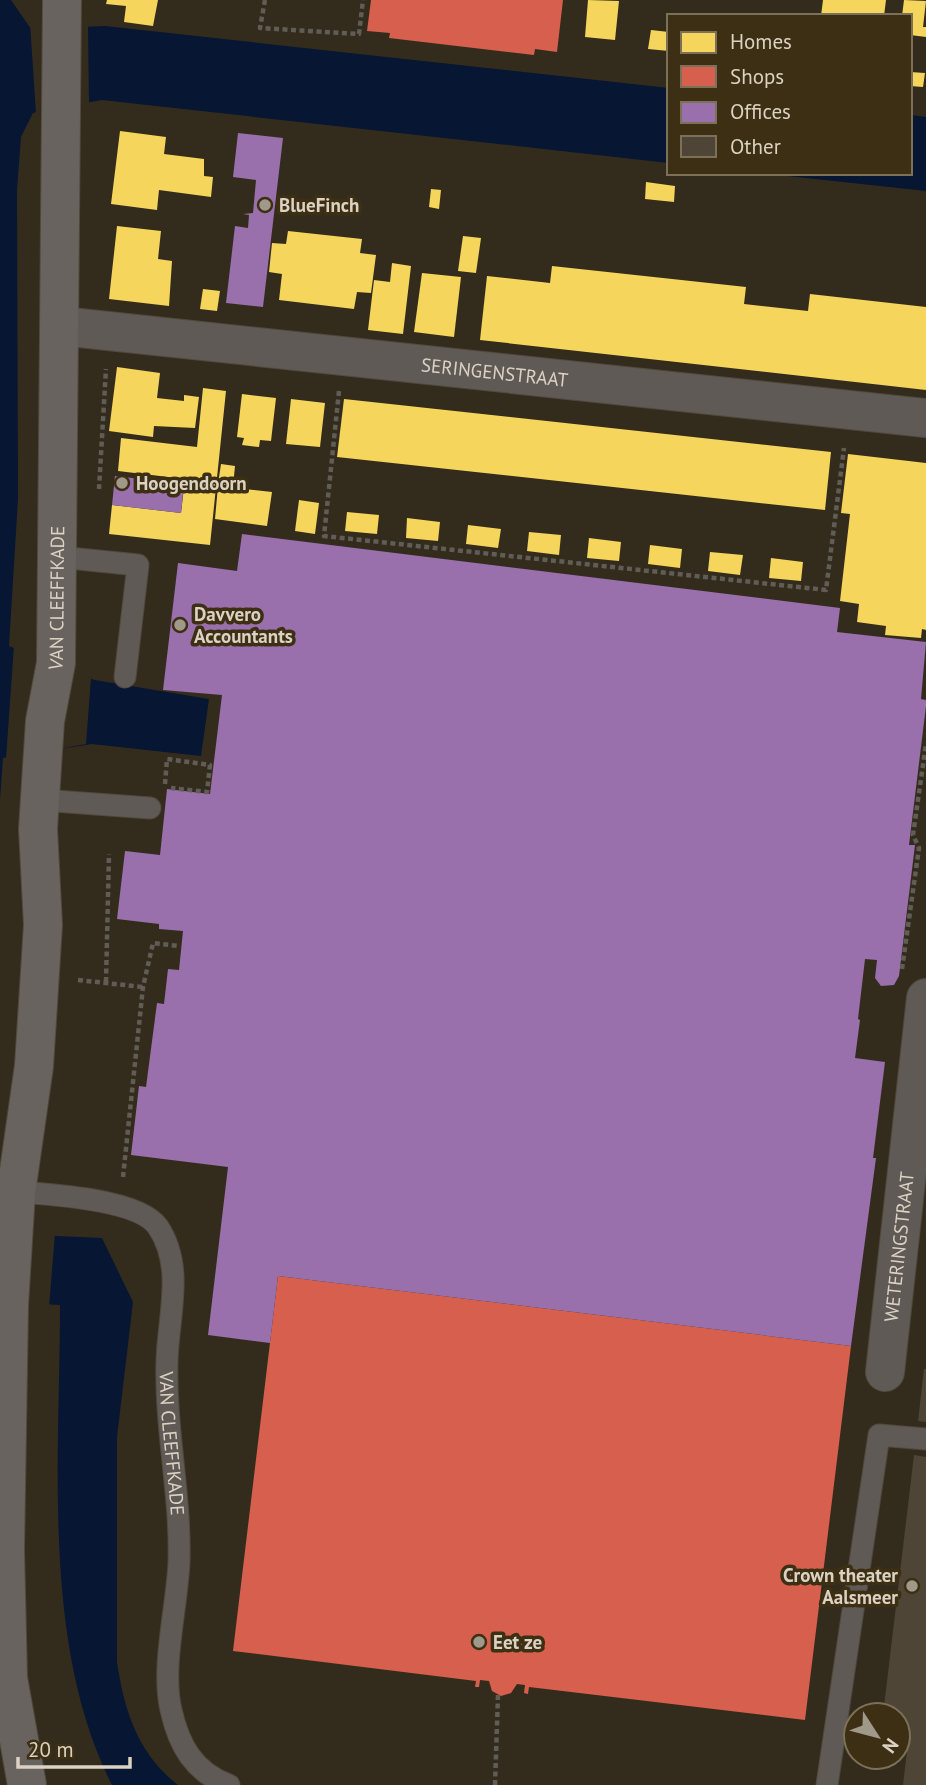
<svg xmlns="http://www.w3.org/2000/svg" width="926" height="1785" font-family="'PT Sans',sans-serif">
<style>
.water{fill:#071632}
.pier{fill:#332c1d}
.homes{fill:#f6d55c}
.shops{fill:#d6604d}
.offices{fill:#9970ab}
.building{fill:#4e4537}
.lines{fill:none;stroke-linecap:round;stroke-linejoin:round}
.lane-casing{stroke:#50493d;stroke-width:23}
.street-casing{stroke:#50493d;stroke-width:40}
.secondary-casing{stroke:#50493d;stroke-width:40}
.path{stroke:#615c56;stroke-width:4.5;stroke-dasharray:5 3.5;stroke-linecap:butt}
.lane{stroke:#5f5a56;stroke-width:21}
.street{stroke:#5f5a56;stroke-width:38}
.secondary{stroke:#69635f;stroke-width:38}
.poi-dot{fill:#a09889;stroke:#3d2f13;stroke-width:2.5}
.labels{text-anchor:middle;stroke-width:7;stroke-linejoin:round;paint-order:stroke}
.poi-label{font-size:19px;font-weight:bold;fill:#dbd2c3;stroke:#3d2f13;text-anchor:start}
.street-label{font-size:19px;fill:#dbd2c3;stroke:#3d2f13}
</style>
<rect width="100%" height="100%" fill="#332c1d"/>
<g class="water">
<path d="M0,0H11L31,29L105,26L669,88V163L102,100L33,113L21,137L17,190L18,499L9,646L95,680L209,699L201,756L92,744L3,758L0,800Z"/>
<path d="M910,115L926,117V191L760,173H910Z"/>
<path d="M17,1215L56,1236L102,1238L133,1302L117,1437V1662C124,1710 138,1754 178,1785H112C41,1645 60,1458 60,1305L0,1302Z"/>
</g>
<g class="pier">
<path d="M30,23H88L89,104L36,114Z"/>
<path d="M14,645L91,678L86,744L6,759Z"/>
<path d="M0,1204L55,1233L49,1307L0,1304Z"/>
</g>
<g class="homes">
<path d="M107,0H158L153,26L124,22L126,6L106,4Z"/>
<path d="M588,0L619,1L615,40L585,37Z"/>
<path d="M823,0H886L884,16H821Z"/>
<path d="M904,0L926,1L923,27H926V37L910,35V16H902Z"/>
<path d="M651,30L669,32V51L648,49Z"/>
<path d="M910,72L925,73L923,87L910,86Z"/>
<path d="M120,131L166,137L164,154L204,159V176L213,177L211,197L159,190L157,210L111,204Z"/>
<path d="M646,182L675,186L674,202L645,199Z"/>
<path d="M431,189L441,190L439,209L429,207Z"/>
<path d="M117,226L161,231L158,259L172,261L169,306L109,299Z"/>
<path d="M288,231L362,239L360,253L376,255L371,293L357,292L354,309L279,300L282,274L269,272L272,243L286,244Z"/>
<path d="M463,236L481,238L476,273L458,271Z"/>
<path d="M392,263L411,266L403,334L368,330L374,280L390,282Z"/>
<path d="M552,266L746,287L744,304L808,311L810,294L926,307V390L480,340L487,276L550,283Z"/>
<path d="M422,273L461,277L454,337L414,332Z"/>
<path d="M203,289L220,291L217,311L200,309Z"/>
<path d="M117,367L160,373L157,398L184,401V395L199,397L195,428L154,426L153,437L109,431Z"/>
<path d="M203,388L226,391L210,545L109,534L112,505L181,513L185,479L118,471L121,438L197,447Z"/>
<path d="M242,394L276,398L271,441L260,440L259,447L242,445L244,438L237,437Z"/>
<path d="M291,399L325,403L320,447L286,444Z"/>
<path d="M344,399L831,452L825,510L337,457Z"/>
<path d="M848,454L926,463V630L922,629L921,638L885,635L886,626L857,622L859,604L840,601L850,514L841,513Z"/>
<path d="M221,464L235,466L233,486L218,484Z"/>
<path d="M218,486L272,492L267,526L215,519Z"/>
<path d="M299,500L319,503L315,534L295,531Z"/>
<path d="M347,512L379,515L377,534L345,531Z"/>
<path d="M407,518L440,522L438,541L406,538Z"/>
<path d="M468,525L501,529L498,548L466,544Z"/>
<path d="M529,532L561,535L559,555L527,551Z"/>
<path d="M589,538L621,542L619,561L587,558Z"/>
<path d="M650,545L682,549L680,568L648,564Z"/>
<path d="M710,552L743,555L740,575L708,571Z"/>
<path d="M771,558L803,562L801,581L769,578Z"/>
</g>
<g class="shops">
<path d="M371,0H563L557,52L535,49L534,55L389,38L390,33L367,31Z"/>
<path d="M278,1276L851,1346L805,1720L529,1687L528,1694L524,1693L525,1685L517,1684L511,1693L501,1696L492,1691L489,1681L480,1680L479,1687H475L476,1681L233,1651Z"/>
</g>
<g class="offices">
<path d="M238,133L283,138L263,307L226,303L235,226L248,228L249,215L243,214L253,213L256,180L233,177Z"/>
<path d="M115,476L184,484L181,513L112,505Z"/>
<path d="M242,534L840,608L837,632L926,642L921,699L926,700V706L909,845H915L899,976L894,985L881,986L875,978L877,960L865,959L858,1019L860,1020L855,1058L885,1062L873,1158H876L851,1346L278,1276L270,1343L208,1335L228,1167L131,1155L139,1086L146,1087L157,1003L164,1004L168,969L179,970L183,931L159,929V924L117,919L125,851L160,855L167,789L210,794L222,695L163,690L178,563L237,571Z"/>
</g>
<g class="building">
<path d="M924,1369H926V1422L918,1421Z"/>
<path d="M914,1455L926,1457V1785H903L909,1734L898,1733V1715H883Z"/>
</g>
<g class="lines">
<g class="lane-casing">
<g id="lane">
<path d="M59,557L138,565L125,677"/>
<path d="M41,800L150,808"/>
<path id="s1" d="M16,1192C48,1194 139,1199 158,1227C185,1267 168,1317 167,1361C165,1429 181,1495 179,1562C177,1608 161,1667 171,1710C179,1746 194,1772 229,1785"/>
<path d="M827,1785L879,1435L926,1439"/>
</g>
</g>
<g class="street-casing">
<g id="street">
<path id="s2" d="M61,326L926,418"/>
<path id="s3" d="M885,1372L926,998"/>
</g>
</g>
<g class="secondary-casing">
<g id="secondary">
<path id="s4" d="M27,1785L8,1678L5,1550L9,1305L16,1192L34,1066L43,925L38,829L45,721L56,663L62,0"/>
</g>
</g>
<g class="path">
<path d="M265,0L260,28L359,34L363,0"/>
<path d="M339,391L324,536L826,590L844,448"/>
<path d="M99,489L106,369"/>
<path d="M165,784L167,759L210,765L207,792L171,788"/>
<path d="M902,969L919,848L913,835L926,744"/>
<path d="M78,980L143,987"/>
<path d="M106,982L109,854"/>
<path d="M123,1177L143,987L153,943L179,946"/>
<path d="M495,1785L498,1695"/>
</g>
<use href="#lane" class="lane"/>
<use href="#street" class="street"/>
<use href="#secondary" class="secondary"/>
</g>
<g class="poi-dot">
<circle cx="265" cy="205" r="7"/>
<circle cx="122" cy="483" r="7"/>
<circle cx="180" cy="625" r="7"/>
<circle cx="912" cy="1586" r="7"/>
<circle cx="479" cy="1642" r="7"/>
</g>
<g class="labels">
<g class="poi-label">
<text x="279" y="212">BlueFinch</text>
<text x="136" y="490">Hoogendoorn</text>
<text x="194" y="621">Davvero<tspan x="194" dy="22">Accountants</tspan></text>
<text x="898" y="1582" text-anchor="end">Crown theater<tspan x="898" dy="22">Aalsmeer</tspan></text>
<text x="493" y="1649">Eet ze</text>
</g>
<g class="street-label">
<text dy="7" stroke="none"><textPath href="#s2" startOffset="436">SERINGENSTRAAT</textPath></text>
<text dy="7" stroke="none"><textPath href="#s4" startOffset="1192">VAN CLEEFFKADE</textPath></text>
<text dy="7" stroke="none"><textPath href="#s3" startOffset="126">WETERINGSTRAAT</textPath></text>
<text dy="7" stroke="none"><textPath href="#s1" startOffset="369">VAN CLEEFFKADE</textPath></text>
</g>
</g>
<rect x="667" y="14" width="245" height="161" fill="#3d2f13" stroke="#7c7059" stroke-width="2"/>
<rect x="681" y="32" width="35" height="21" fill="#f6d55c" stroke="#7c7059" stroke-width="2"/>
<text x="730" y="49" font-size="21" fill="#dbd2c3">Homes</text>
<rect x="681" y="66" width="35" height="21" fill="#d6604d" stroke="#7c7059" stroke-width="2"/>
<text x="730" y="84" font-size="21" fill="#dbd2c3">Shops</text>
<rect x="681" y="102" width="35" height="21" fill="#9970ab" stroke="#7c7059" stroke-width="2"/>
<text x="730" y="119" font-size="21" fill="#dbd2c3">Offices</text>
<rect x="681" y="136" width="35" height="21" fill="#4e4537" stroke="#7c7059" stroke-width="2"/>
<text x="730" y="154" font-size="21" fill="#dbd2c3">Other</text>
<g transform="translate(877 1736) rotate(126)"><circle r="33" fill="#3d2f13" stroke="#7c7059" stroke-width="2"/>
<path d="M0-5L12 26L0 18L-12 26Z" fill="#a09889"/>
<text y="-10" font-size="19" font-weight="bold" text-anchor="middle" fill="#dbd2c3">N</text>
</g>
<path d="M18 1757v10h112v-10" fill="none" stroke="#dbd2c3" stroke-width="3.5"/>
<text x="28" y="1757" font-size="21" fill="#dbd2c3" stroke="#3d2f13" stroke-width="5" paint-order="stroke">20 m</text>
</svg>
